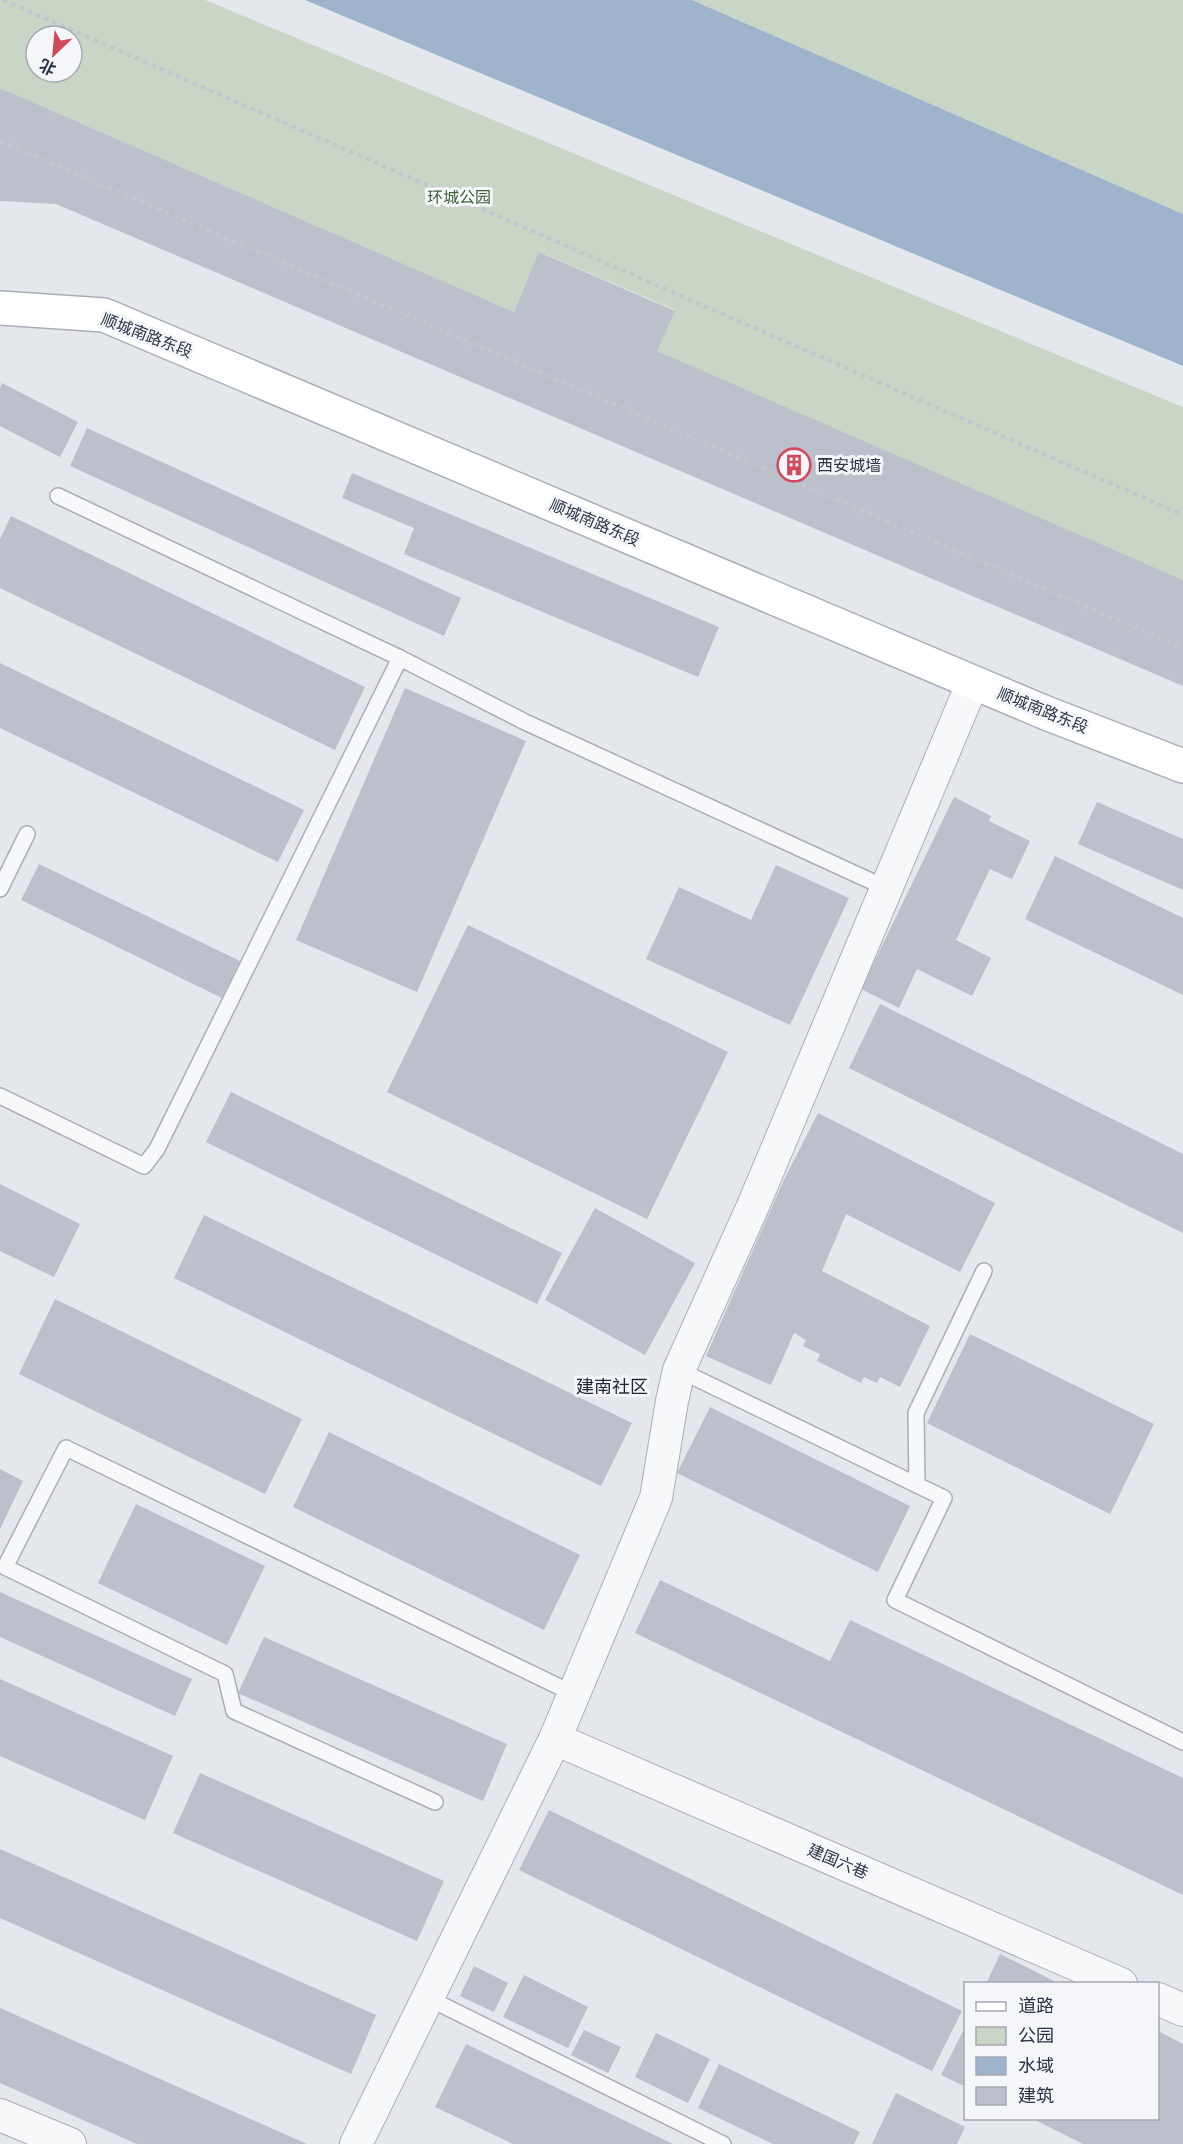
<svg xmlns="http://www.w3.org/2000/svg" width="1183" height="2144" font-family="'Varela Round','Noto Sans SC',sans-serif">
<style>
.green{fill:#c9d6c5;fill-rule:evenodd}
.water{fill:#9fb4cc}
.building{fill:#bbc0ca}
.lines{fill:none;stroke-linecap:round;stroke-linejoin:round}
.lane-casing{stroke:#a9aeb7;stroke-width:18}
.street-casing{stroke:#a9aeb7;stroke-width:34}
.secondary-casing{stroke:#a9aeb7;stroke-width:36}
.path{stroke:#c2c5cb;stroke-width:4;stroke-dasharray:4.5 4.5;stroke-linecap:butt}
.lane{stroke:#f7f8fa;stroke-width:15}
.street{stroke:#f7f8fa;stroke-width:32}
.secondary{stroke:#fff;stroke-width:33}
.labels{text-anchor:middle;stroke-width:6;stroke-linejoin:round;paint-order:stroke}
.park-label{font-size:16px;fill:#3f6138;stroke:#f4f6f9}
.street-label{font-size:16px;fill:#2b3445;stroke:#f4f6f9}
.poi-label{font-size:16px;fill:#2b3445;stroke:#f4f6f9;text-anchor:start}
.neighbourhood-label{font-size:18px;fill:#1d2536;stroke:#f4f6f9}
</style>
<rect width="100%" height="100%" fill="#e4e7ec"/>
<g class="green">
<path d="M0,0H205L1183,407V580L644,356L675,310L540,252L514,312L0,88ZM36,36H72V72H36Z"/>
<path d="M692,0H1183V214Z"/>
</g>
<path class="water" d="M305,0H692L1183,214V366Z"/>
<g class="building">
<path d="M0,88L514,312L539,252L675,311L657,351L1183,580V686L56,204L0,201Z"/>
<path d="M2,383L78,422L60,457L0,426V388Z"/>
<path d="M87,428L461,598L444,636L70,466Z"/>
<path d="M352,473L719,627L698,677L404,554L414,528L342,498Z"/>
<path d="M11,516L365,687L335,750L0,588V539Z"/>
<path d="M0,663L304,810L278,862L0,728Z"/>
<path d="M405,688L526,741L417,992L296,940Z"/>
<path d="M954,797L991,816L989,821L1030,841L1012,879L990,869L956,940L991,958L972,996L917,969L899,1008L861,989Z"/>
<path d="M1097,802L1183,839V890L1078,844Z"/>
<path d="M1055,856L1183,918V995L1025,919Z"/>
<path d="M39,864L240,961L222,998L21,900Z"/>
<path d="M776,865L849,898L790,1025L646,959L679,887L751,920Z"/>
<path d="M468,925L728,1052L647,1219L387,1092Z"/>
<path d="M880,1004L1183,1154V1233L849,1068Z"/>
<path d="M231,1092L562,1253L537,1304L206,1142Z"/>
<path d="M818,1113L995,1203L960,1272L846,1214L822,1271L930,1326L900,1387L880,1377L877,1383L864,1377L861,1383L817,1361L820,1354L803,1346L806,1340L794,1333L771,1385L706,1356L783,1182Z"/>
<path d="M0,1184L80,1224L54,1277L0,1251Z"/>
<path d="M595,1208L695,1263L645,1355L545,1300Z"/>
<path d="M204,1215L632,1423L601,1486L174,1278Z"/>
<path d="M55,1299L302,1419L265,1494L19,1374Z"/>
<path d="M970,1334L1154,1424L1110,1514L927,1423Z"/>
<path d="M710,1407L910,1506L878,1572L677,1473Z"/>
<path d="M329,1432L580,1555L544,1630L293,1507Z"/>
<path d="M0,1469L23,1481L0,1529Z"/>
<path d="M136,1504L265,1566L227,1645L98,1583Z"/>
<path d="M660,1580L830,1661L850,1620L1183,1778V1895L635,1633Z"/>
<path d="M0,1592L192,1679L175,1716L0,1637Z"/>
<path d="M264,1637L507,1744L483,1801L238,1693Z"/>
<path d="M0,1679L173,1756L145,1820L0,1756Z"/>
<path d="M200,1773L444,1881L417,1941L173,1833Z"/>
<path d="M549,1810L962,2011L932,2071L519,1870Z"/>
<path d="M0,1849L376,2015L351,2074L0,1918Z"/>
<path d="M1000,1954L1060,1984H986Z"/>
<path d="M474,1966L508,1983L494,2012L460,1996Z"/>
<path d="M524,1975L588,2007L568,2048L503,2017Z"/>
<path d="M0,2008L307,2144H137L0,2083Z"/>
<path d="M966,2025V2087L941,2075Z"/>
<path d="M584,2030L621,2047L608,2073L571,2055Z"/>
<path d="M1158,2031L1183,2044V2144H1083L1031,2118H1158Z"/>
<path d="M656,2033L710,2059L688,2103L635,2077Z"/>
<path d="M466,2044L673,2144H513L435,2107Z"/>
<path d="M719,2064L860,2132L854,2144H773L698,2108Z"/>
<path d="M896,2093L965,2127L957,2144H872Z"/>
</g>
<g class="lines">
<g class="lane-casing">
<g id="lane">
<path d="M58,496L400,658L525,722L886,888"/>
<path d="M0,889L27,834"/>
<path d="M0,1096L144,1166L157,1149L400,658"/>
<path d="M679,1370L944,1498L895,1600L1183,1742"/>
<path d="M917,1485L916,1413L984,1271"/>
<path d="M435,1802L234,1711L225,1674L5,1567L66,1448L574,1694"/>
<path d="M428,1998L723,2144"/>
</g>
</g>
<g class="street-casing">
<g id="street">
<path d="M555,1739L1121,1984"/>
<path d="M1158,1999L1183,2010"/>
<path d="M0,2115L70,2144"/>
<path d="M356,2144L555,1739L656,1498L672,1401L679,1370L753,1206L973,682"/>
</g>
</g>
<g class="secondary-casing">
<path id="secondary" d="M0,308L104,315L1046,713L1183,766"/>
</g>
<g class="path">
<path d="M3,0L1174,511L1183,513"/>
<path d="M0,141L1183,648"/>
</g>
<use href="#lane" class="lane"/>
<use href="#street" class="street"/>
<use href="#secondary" class="secondary"/>
</g>
<defs>
<g id="building-ring" transform="scale(1.725)"><circle r="9.5" fill="#f4f6f9" stroke="#d1495b" stroke-width="1.5"/><path d="M-4-6H4V6H1V3H-1V6H-4ZM-2.5-4.3h1.7v1.8h-1.7ZM.8-4.3h1.7v1.8H.8ZM-2.5-1h1.7V.8h-1.7ZM.8-1h1.7V.8H.8Z" fill="#d1495b"/></g>
</defs>
<g fill-rule="evenodd">
<use href="#building-ring" x="794" y="465"/>
</g>
<g class="labels">
<g class="park-label">
<text x="459" y="203">环城公园</text>
</g>
<g class="street-label">
<text transform="translate(147 335) rotate(21)" y="6">顺城南路东段</text>
<text transform="translate(595 522) rotate(23)" y="6">顺城南路东段</text>
<text transform="translate(1043 710) rotate(22)" y="6">顺城南路东段</text>
<text transform="translate(838 1861) rotate(23)" y="6">建国六巷</text>
</g>
<g class="poi-label">
<text x="817" y="471">西安城墙</text>
</g>
<g class="neighbourhood-label">
<text x="612" y="1393">建南社区</text>
</g>
</g>
<rect x="964" y="1982" width="195" height="138" fill="#f4f6f9" stroke="#a4a8b1" stroke-width="1.5"/>
<rect x="976" y="2002" width="30" height="9" fill="#ffffff" stroke="#a4a8b1" stroke-width="1.5"/>
<text x="1018" y="2012" font-size="18" fill="#2b3445">道路</text>
<rect x="976" y="2027" width="30" height="18" fill="#c9d6c5" stroke="#a4a8b1" stroke-width="1.5"/>
<text x="1018" y="2042" font-size="18" fill="#2b3445">公园</text>
<rect x="976" y="2057" width="30" height="18" fill="#9fb4cc" stroke="#a4a8b1" stroke-width="1.5"/>
<text x="1018" y="2072" font-size="18" fill="#2b3445">水域</text>
<rect x="976" y="2087" width="30" height="18" fill="#bbc0ca" stroke="#a4a8b1" stroke-width="1.5"/>
<text x="1018" y="2102" font-size="18" fill="#2b3445">建筑</text>
<g transform="translate(54 54) rotate(206)"><circle r="28" fill="#f4f6f9" stroke="#a4a8b1" stroke-width="1.5"/>
<path d="M0-4.5L10 22L0 15L-10 22Z" fill="#d1495b"/>
<text y="-9" font-size="16" font-weight="bold" text-anchor="middle" fill="#2b3445">北</text>
</g>
</svg>
